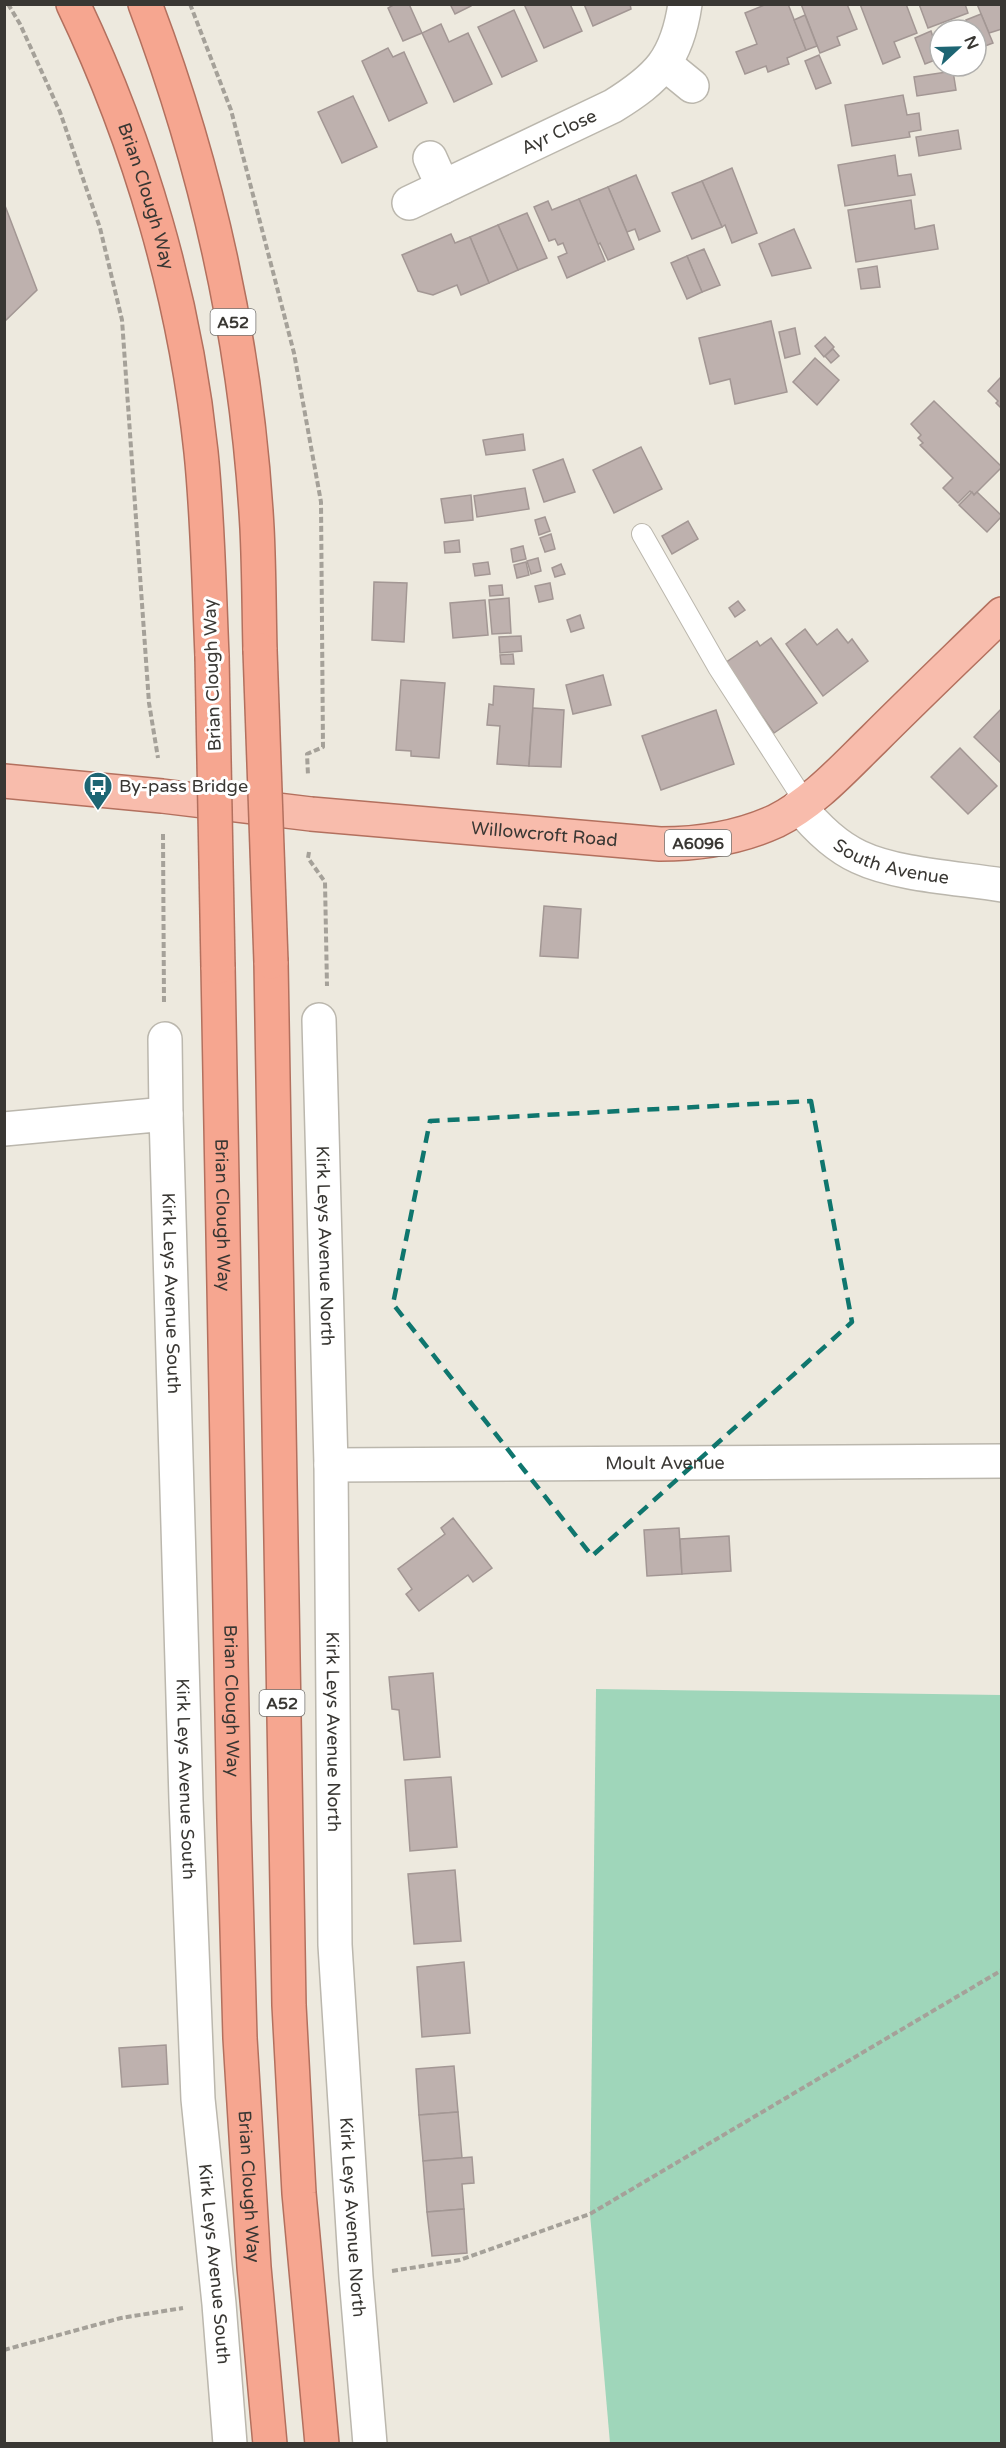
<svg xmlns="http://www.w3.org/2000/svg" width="1006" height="2448" font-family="'Varela Round',sans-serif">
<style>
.green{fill:#9fd6ba}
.building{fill:#beb1ae;stroke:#a39794;stroke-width:1.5}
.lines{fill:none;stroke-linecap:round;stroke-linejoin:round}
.service-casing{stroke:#bbb7ad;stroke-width:22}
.minor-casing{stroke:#bbb7ad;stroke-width:36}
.primary-casing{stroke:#b3705e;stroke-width:36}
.trunk-casing{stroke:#b3705e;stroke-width:36}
.path{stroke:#a5a199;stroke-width:4;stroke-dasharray:6 3;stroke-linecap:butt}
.service{stroke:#fff;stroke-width:20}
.minor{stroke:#fff;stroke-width:33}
.primary{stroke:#f8bcac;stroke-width:33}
.trunk{stroke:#f6a690;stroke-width:33}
.trunk-bridge-casing{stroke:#b3705e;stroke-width:36;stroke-linecap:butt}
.trunk-bridge{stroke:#f6a690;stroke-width:33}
.marked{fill:none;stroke:#0f766e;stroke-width:4.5;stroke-dasharray:12 8;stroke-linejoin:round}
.labels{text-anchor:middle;stroke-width:6;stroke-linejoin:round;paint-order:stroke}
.shield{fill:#fff;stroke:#747370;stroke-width:1.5}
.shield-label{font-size:16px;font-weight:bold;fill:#393733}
.street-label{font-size:18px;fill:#393733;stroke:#fff}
.poi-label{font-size:18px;fill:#393733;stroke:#fff;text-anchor:start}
</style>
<rect width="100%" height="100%" fill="#ede9de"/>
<path class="green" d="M596,1689L1001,1695V2443H610L590,2214Z"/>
<g class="building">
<path d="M395,4H409L422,33L403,41L388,8Z"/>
<path d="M450,4H471V6L455,14Z"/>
<path d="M524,4H570L582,31L544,48Z"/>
<path d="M584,4H630L631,9L593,26Z"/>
<path d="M767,4H788L806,50L787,58L789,64L768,72L766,66L745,74L736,52L757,44L745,13Z"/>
<path d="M801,4H847L857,29L837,37L840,45L820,53Z"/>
<path d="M860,4H906L917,33L894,42L900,57L883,64Z"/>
<path d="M919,4H965L968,13L928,28Z"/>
<path d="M977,4H1002V29L989,33Z"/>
<path d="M514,10L537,61L502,77L478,27Z"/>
<path d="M981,14L993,43L977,49L976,30H970L966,20Z"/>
<path d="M805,15L817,46L806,50L794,20Z"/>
<path d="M441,24L449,42L468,33L492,84L454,102L422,33Z"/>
<path d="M931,31L940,58L925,64L915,38Z"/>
<path d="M388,48L393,57L404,52L427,103L389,121L362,61Z"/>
<path d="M819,55L831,83L816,89L805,61Z"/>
<path d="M953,71L956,90L917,96L914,77Z"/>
<path d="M903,95L907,115L919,113L921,130L909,132L910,137L852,146L845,105Z"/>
<path d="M353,96L377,147L342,163L318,112Z"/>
<path d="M958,130L961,149L919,156L916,137Z"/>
<path d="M895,155L898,176L911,174L915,195L845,206L838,165Z"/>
<path d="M732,168L757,233L732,243L725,225L722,227L702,181Z"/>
<path d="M636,175L660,231L639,240L635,229L627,232L608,187Z"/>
<path d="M702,181L722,227L692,239L672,193Z"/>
<path d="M608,187L634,249L608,260L600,243L598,245L579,199Z"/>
<path d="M579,199L605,261L567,278L558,257L567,253L563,243L558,245L555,239L549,241L534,207L548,201L552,210Z"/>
<path d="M911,200L915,229L934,225L938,249L856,262L848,210Z"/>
<path d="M4,203L37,290L4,322Z"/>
<path d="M527,213L547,258L518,270L498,225Z"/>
<path d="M498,225L518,270L489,283L470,237Z"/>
<path d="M794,229L811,268L772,276L759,244Z"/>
<path d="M451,234L455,243L470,237L489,283L461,295L457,285L433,295L418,291L402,255Z"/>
<path d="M704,249L720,285L702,292L687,256Z"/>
<path d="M687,256L702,292L687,299L671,263Z"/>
<path d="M877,266L880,287L861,289L858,269Z"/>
<path d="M771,321L787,392L735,404L730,379L710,384L699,338Z"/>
<path d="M795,328L800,354L785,358L779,332Z"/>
<path d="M825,337L834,347L824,357L815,346Z"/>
<path d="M833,349L839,356L831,363L825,356Z"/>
<path d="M815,358L839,380L817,405L793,382Z"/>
<path d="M1002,376V409L996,403L998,401L988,391Z"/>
<path d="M934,401L1002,467L974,495L970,491L958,503L943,488L953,478L920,445L923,443L918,438L921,435L911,424Z"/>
<path d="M523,434L525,450L486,455L483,440Z"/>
<path d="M641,447L662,489L614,513L593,470Z"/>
<path d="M563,459L575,492L544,502L533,470Z"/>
<path d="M525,488L529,509L477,517L474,496Z"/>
<path d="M972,492L974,495L977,492L1002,516L987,532L959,505Z"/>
<path d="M471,495L473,520L445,523L441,499Z"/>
<path d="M545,517L550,531L539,535L535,520Z"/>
<path d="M688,521L698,539L672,554L662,536Z"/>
<path d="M551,534L555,549L545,552L540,538Z"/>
<path d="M459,540L460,552L445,553L444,542Z"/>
<path d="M523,546L526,559L513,562L511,549Z"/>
<path d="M538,558L541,571L531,574L527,561Z"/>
<path d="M488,562L490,574L475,576L473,564Z"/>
<path d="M526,562L529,575L517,578L514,565Z"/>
<path d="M561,564L565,574L555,577L552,568Z"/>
<path d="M374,582L407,583L404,642L372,640Z"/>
<path d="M550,583L553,599L539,602L535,586Z"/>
<path d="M502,585L503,595L490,596L489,586Z"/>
<path d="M509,598L511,633L492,634L489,600Z"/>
<path d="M485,600L488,635L453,638L450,603Z"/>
<path d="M738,601L745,610L735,617L729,608Z"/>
<path d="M580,615L584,628L571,632L567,620Z"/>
<path d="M805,629L817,645L837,629L848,643L852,639L868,661L823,696L786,644Z"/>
<path d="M521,636L522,651L500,653L499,637Z"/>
<path d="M771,638L817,703L774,733L725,663L757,641L760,646Z"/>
<path d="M513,654L514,664H501L500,655Z"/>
<path d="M603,675L611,705L573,714L566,685Z"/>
<path d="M401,680L445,683L439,758L411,756V751L396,750Z"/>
<path d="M494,686L534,689L529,766L497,764L500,726L487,725L489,704L493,705Z"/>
<path d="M533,708L564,710L561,767L529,766Z"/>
<path d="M1002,708V764L974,737Z"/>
<path d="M716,710L734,764L661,790L642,736Z"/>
<path d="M960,748L997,786L968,814L931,777Z"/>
<path d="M544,906L581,909L578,958L540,956Z"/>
<path d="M453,1518L492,1568L473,1582L468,1575L419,1611L406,1594L412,1589L398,1569L445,1534L441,1528Z"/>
<path d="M679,1528L682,1574L647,1576L644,1530Z"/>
<path d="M729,1536L731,1571L682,1574L680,1539Z"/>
<path d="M433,1673L440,1757L404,1760L399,1710L392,1709L389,1677Z"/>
<path d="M451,1777L457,1847L410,1851L405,1780Z"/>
<path d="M455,1870L461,1941L414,1944L408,1874Z"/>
<path d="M464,1962L470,2033L422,2037L417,1967Z"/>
<path d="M166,2045L168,2084L122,2087L119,2048Z"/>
<path d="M454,2066L458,2112L419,2115L416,2069Z"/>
<path d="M458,2112L462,2158L423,2161L419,2115Z"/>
<path d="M472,2157L474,2183L462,2184L464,2209L427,2212L423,2161Z"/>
<path d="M464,2209L467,2253L432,2256L427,2212Z"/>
</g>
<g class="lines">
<g class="service-casing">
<path id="service" d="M642,534L718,667L805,802"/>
</g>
<g class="minor-casing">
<g id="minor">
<path d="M665,64L692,86"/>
<path d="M430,158L443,187"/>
<path id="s1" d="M409,203L613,106C658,78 677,59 685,4"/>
<path id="s2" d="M799,806C816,827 835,846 859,857C897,875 959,878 1002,885"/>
<path id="s3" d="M319,1020L331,1465L335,1945L356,2277L370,2444"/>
<path d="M165,1039L166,1114"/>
<path id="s4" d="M4,1129L166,1114L186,1800L198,2099L219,2304L230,2444"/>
<path id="s5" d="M331,1465L1002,1461"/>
</g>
</g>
<g class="primary-casing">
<g id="primary">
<path id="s6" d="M4,781L162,796L311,814L660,844C701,844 739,838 776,821C814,802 844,768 874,739C916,697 959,656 1002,614"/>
</g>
</g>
<g class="trunk-casing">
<g id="trunk">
<path id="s7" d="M73,4C140,144 185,299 201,452C208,520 209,588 212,656"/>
<path d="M145,4C209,173 247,348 257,528C259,568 259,609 260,650"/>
<path d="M271,962L289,2005L299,2193L322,2444"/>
<path id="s8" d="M218,967L234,1820L240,2038L254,2267L270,2444"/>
</g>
</g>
<g class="path">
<path d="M8,4L20,24L60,112L100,228L122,320L149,703L158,758"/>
<path d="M190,4L231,110L294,353L321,502L323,747L307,754L308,775"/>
<path d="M163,834L164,1004"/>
<path d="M309,852L308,858L325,882L327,986"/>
<path d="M392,2271L460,2260L590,2214L1002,1970"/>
<path d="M4,2350L121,2318L183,2308"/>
</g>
<use href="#service" class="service"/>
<use href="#minor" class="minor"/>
<use href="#primary" class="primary"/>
<use href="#trunk" class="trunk"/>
<g class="trunk-bridge-casing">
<g id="trunk-bridge">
<path d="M260,650L271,962"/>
<path d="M212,656L218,967"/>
</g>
</g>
<use href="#trunk-bridge" class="trunk-bridge"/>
</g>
<path class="marked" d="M811,1101L852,1322L592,1556L393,1304L430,1121Z"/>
<defs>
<g id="bus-pin" transform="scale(1.5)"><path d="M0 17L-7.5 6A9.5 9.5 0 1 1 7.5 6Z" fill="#1d6573" stroke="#fff"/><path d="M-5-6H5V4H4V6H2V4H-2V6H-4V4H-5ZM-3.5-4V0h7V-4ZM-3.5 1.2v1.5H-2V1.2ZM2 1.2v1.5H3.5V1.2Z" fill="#fff"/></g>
</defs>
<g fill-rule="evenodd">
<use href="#bus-pin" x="98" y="786"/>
</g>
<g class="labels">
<g class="shield">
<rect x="210.5" y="309" width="45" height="26" rx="4.5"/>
<rect x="665" y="830" width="66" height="26" rx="4.5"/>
<rect x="259.5" y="1690" width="45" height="26" rx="4.5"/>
</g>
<g class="shield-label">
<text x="233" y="328">A52</text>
<text x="698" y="849">A6096</text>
<text x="282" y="1709">A52</text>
</g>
<g class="street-label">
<text dy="6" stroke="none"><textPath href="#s1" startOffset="166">Ayr Close</textPath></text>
<text dy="6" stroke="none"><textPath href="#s7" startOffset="206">Brian Clough Way</textPath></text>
<text transform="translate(212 675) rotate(-92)" y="6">Brian Clough Way</text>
<text dy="6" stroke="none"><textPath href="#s6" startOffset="543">Willowcroft Road</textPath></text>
<text dy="6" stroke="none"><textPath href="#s2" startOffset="112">South Avenue</textPath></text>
<text dy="6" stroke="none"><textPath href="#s8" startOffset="248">Brian Clough Way</textPath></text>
<text dy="6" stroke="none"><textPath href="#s3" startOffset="226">Kirk Leys Avenue North</textPath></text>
<text dy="6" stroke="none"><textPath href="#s4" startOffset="342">Kirk Leys Avenue South</textPath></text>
<text dy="6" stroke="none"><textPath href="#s5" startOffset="334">Moult Avenue</textPath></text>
<text dy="6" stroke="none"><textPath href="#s8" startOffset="734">Brian Clough Way</textPath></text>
<text dy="6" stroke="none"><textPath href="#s3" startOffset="712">Kirk Leys Avenue North</textPath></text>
<text dy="6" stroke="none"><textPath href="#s4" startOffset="828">Kirk Leys Avenue South</textPath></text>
<text dy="6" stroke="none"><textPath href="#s8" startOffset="1220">Brian Clough Way</textPath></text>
<text dy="6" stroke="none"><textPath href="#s3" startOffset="1198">Kirk Leys Avenue North</textPath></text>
<text dy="6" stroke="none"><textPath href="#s4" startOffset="1314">Kirk Leys Avenue South</textPath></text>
</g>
<g class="poi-label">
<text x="119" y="792">By-pass Bridge</text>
</g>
</g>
<rect width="1006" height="2448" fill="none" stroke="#393733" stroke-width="12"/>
<g transform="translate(958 48) rotate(68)"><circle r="28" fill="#ffffff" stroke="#b0afad" stroke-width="1.5"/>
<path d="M0-4.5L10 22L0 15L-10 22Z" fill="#1d6573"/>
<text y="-9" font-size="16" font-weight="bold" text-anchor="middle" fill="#393733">N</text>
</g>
</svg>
